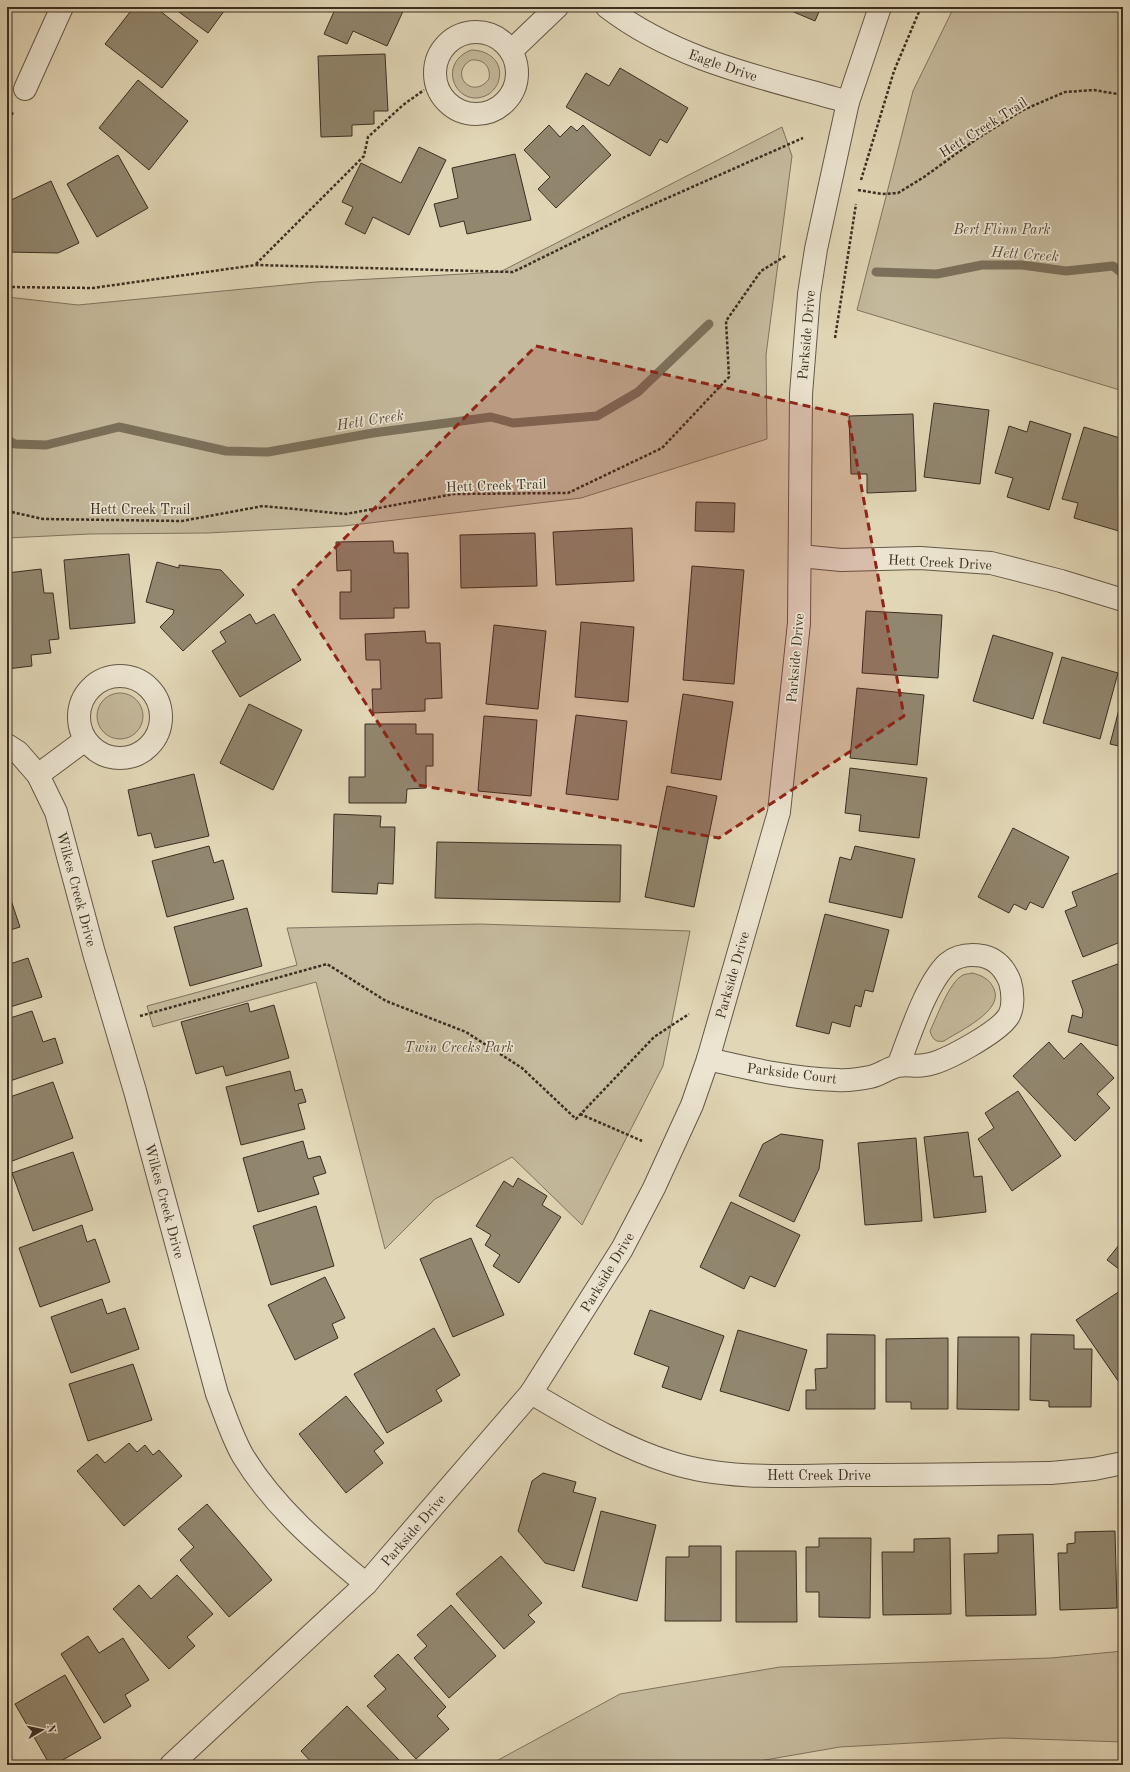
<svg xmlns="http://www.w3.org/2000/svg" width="1130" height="1772" font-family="'Old Standard TT',serif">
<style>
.green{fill:#c5ba9d;stroke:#80745f;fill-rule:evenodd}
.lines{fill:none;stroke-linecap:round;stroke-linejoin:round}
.stream{stroke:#7c715c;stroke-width:9}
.building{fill:#91866e;stroke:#3a2f21}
.minor-casing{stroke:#645946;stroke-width:24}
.path{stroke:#3a2f21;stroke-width:2.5;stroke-dasharray:3 2;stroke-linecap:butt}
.minor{stroke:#ece4d0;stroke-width:22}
.marked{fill:#8f2418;fill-opacity:0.2;stroke:#8f2418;stroke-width:3;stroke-dasharray:8 5;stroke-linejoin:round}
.labels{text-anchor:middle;stroke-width:3.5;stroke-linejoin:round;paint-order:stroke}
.street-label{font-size:14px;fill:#3a2f21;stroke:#ece4d0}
.park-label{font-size:14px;font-style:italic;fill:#564b3a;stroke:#ece4d0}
.water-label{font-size:15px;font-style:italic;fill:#564a3a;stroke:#ece4d0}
</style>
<rect width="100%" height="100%" fill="#e1d6b6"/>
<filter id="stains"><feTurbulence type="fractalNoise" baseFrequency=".005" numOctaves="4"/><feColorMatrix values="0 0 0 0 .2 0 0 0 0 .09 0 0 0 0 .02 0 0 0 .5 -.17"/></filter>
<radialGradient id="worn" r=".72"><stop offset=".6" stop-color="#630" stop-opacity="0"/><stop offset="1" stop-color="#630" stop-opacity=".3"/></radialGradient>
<g class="green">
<path d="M954,7H1123V391L857,310L913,91Z"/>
<path d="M471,50C488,50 503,61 499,79C498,85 494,90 489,94C459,112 434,65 471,50ZM471,60C484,59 491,67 489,79C472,101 448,73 471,60Z"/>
<path d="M782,127L792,156L766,355L767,439L581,498L344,526L207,533L90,534L7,538V297L78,305L316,282L500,272Z"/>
<circle cx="120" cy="716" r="23"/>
<path d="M480,924L690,931L663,1066L582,1225L512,1157L435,1199L385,1249L316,982L153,1027L147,1006L297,965L287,928Z"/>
<path d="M972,973C981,975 990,979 994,989C1004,1011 959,1031 944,1041C935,1043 932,1038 930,1031C937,1017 949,982 963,975C965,974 969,974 972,973Z"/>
<path d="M1123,1651V1742L1003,1738L840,1747L736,1765H489L620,1694L780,1667L1051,1658Z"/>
</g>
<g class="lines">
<g class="stream">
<path d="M876,272L937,274L982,265H1022L1066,271L1113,266L1123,274"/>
<path d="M7,440L15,444L46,445L119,427L226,451L268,452L373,433L491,417L513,423L597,416L638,392L709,324"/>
</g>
</g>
<g class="building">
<path d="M134,7H155L198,41L162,88L105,44Z"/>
<path d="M172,7H227L208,33Z"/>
<path d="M336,7H405L387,46L353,31L347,44L324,34Z"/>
<path d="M782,7H821L815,21Z"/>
<path d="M385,54L388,111H374V124L352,125V136L321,137L318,56Z"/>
<path d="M620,68L688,108L667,143L660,139L650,156L566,107L586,73L609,86Z"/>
<path d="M138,80L188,121L149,170L99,128Z"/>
<path d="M549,125L560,137L571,126L577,131L583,125L611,155L556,208L538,189L550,177L524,150Z"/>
<path d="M419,147L446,160L409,235L373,217L365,234L345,224L353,207L342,202L361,163L401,183Z"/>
<path d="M515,154L531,220L467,234L464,221L440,227L434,204L458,198L452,168Z"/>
<path d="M118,155L148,208L97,237L67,184Z"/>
<path d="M51,181L79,243L58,253L7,252V202Z"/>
<path d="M934,403L989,410L980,484L924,477Z"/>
<path d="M913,414L916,491L867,493V474H851L849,416Z"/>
<path d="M1030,421L1071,434L1049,510L1007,497L1013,478L995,473L1009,426L1027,432Z"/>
<path d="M1084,427L1120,438L1119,443L1123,444V519L1119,531L1074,518L1078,503L1062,499Z"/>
<path d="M696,502L735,503L734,532L695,531Z"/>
<path d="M632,528L634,581L556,585L553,532Z"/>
<path d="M535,533L537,586L461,588L460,535Z"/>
<path d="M393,541L394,553H408L409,608H394V618L340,619V592H351V570L337,571L336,542Z"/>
<path d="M129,554L135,623L70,629L64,560Z"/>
<path d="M157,562L179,568V565L221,570L244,595L183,651L160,627L173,614L174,610L146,602Z"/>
<path d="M692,566L744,570L734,684L683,680Z"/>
<path d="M41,569L44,593H53L59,639L49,640L51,653L31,655L32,666L7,669V573Z"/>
<path d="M866,611L942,615L938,678L862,673Z"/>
<path d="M250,614L256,624L274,614L301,660L240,697L212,651L226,642L220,632Z"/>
<path d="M581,622L634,627L628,702L575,697Z"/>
<path d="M494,625L546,631L538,709L486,704Z"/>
<path d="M425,631L426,643H440L442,698L425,699V711L373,713L372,689H381L380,660H366L365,634Z"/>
<path d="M993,635L1053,653L1033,719L973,701Z"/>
<path d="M1062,657L1118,673L1100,739L1043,723Z"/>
<path d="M857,688L924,695L917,765L850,758Z"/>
<path d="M683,694L733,702L721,780L671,773Z"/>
<path d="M1123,694V747L1110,744Z"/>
<path d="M249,704L302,730L273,790L220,763Z"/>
<path d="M576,715L627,721L618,800L566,794Z"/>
<path d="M484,716L537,720L531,796L478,791Z"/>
<path d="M365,724H416V734H433V766H426V788L407,789L406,803H349V777H365Z"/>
<path d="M850,768L927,778L919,838L859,831L861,815L845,813Z"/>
<path d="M194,774L209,836L155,848L151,833L138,836L128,790Z"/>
<path d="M667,786L717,796L694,907L645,897Z"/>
<path d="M334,814L381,816L380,827H395L393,884L378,883L377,894L332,892Z"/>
<path d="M1013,828L1069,857L1043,908L1030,902L1026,910L1014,904L1009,913L978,897Z"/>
<path d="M437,842L621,845L620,902L435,898Z"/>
<path d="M209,846L214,863L223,860L234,899L167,917L152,861Z"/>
<path d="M855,846L915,859L902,918L829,902L840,857L851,860Z"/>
<path d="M1123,871V941L1083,957L1065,911L1077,906L1072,892Z"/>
<path d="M7,888L20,927L7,931Z"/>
<path d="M247,908L262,966L190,986L174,927Z"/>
<path d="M825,914L889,930L873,992L865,990L861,1007L855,1005L850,1027L832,1022L829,1034L796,1026Z"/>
<path d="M28,958L42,997L7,1008V965Z"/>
<path d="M1123,962L1122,1047L1068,1032L1072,1015L1082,1018L1083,1011L1072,981Z"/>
<path d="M248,1003L250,1012L274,1005L289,1058L226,1076L223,1066L196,1074L181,1022Z"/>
<path d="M32,1011L43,1042L55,1038L63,1063L7,1082V1019Z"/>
<path d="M1049,1042L1064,1059L1081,1043L1114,1078L1097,1094L1110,1108L1075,1141L1013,1076Z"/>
<path d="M290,1071L295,1091L302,1089L306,1102L298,1104L305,1129L241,1145L226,1087Z"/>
<path d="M53,1082L73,1138L7,1163V1098Z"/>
<path d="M1018,1091L1061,1156L1012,1191L978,1139L994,1128L985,1113Z"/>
<path d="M968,1132L974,1177L982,1176L986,1212L934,1218L924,1137Z"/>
<path d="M781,1134L823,1140L819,1169L794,1222L739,1196L763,1144Z"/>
<path d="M916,1138L922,1221L865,1225L858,1143Z"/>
<path d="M303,1141L308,1159L320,1156L326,1173L313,1177L319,1194L258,1212L243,1158Z"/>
<path d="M73,1152L93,1210L33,1231L12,1173Z"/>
<path d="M518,1178L547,1196L542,1205L561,1217L519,1283L493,1266L500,1255L485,1245L491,1235L476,1226L504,1181L513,1187Z"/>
<path d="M731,1202L800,1235L775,1287L750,1276L744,1289L700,1267Z"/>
<path d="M316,1206L334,1266L271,1285L253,1226Z"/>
<path d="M82,1225L87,1242L95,1239L110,1282L40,1307L19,1248Z"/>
<path d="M471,1238L504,1315L453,1337L420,1259Z"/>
<path d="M1123,1240V1272L1107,1260Z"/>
<path d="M325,1277L345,1318L332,1324L338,1338L295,1360L268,1305Z"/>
<path d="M1123,1289V1388L1076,1320Z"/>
<path d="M102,1299L107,1314L125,1308L139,1349L71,1373L51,1317Z"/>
<path d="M650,1310L724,1336L701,1400L662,1387L669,1367L634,1354Z"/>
<path d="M434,1328L460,1375L436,1390L442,1401L387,1433L354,1374Z"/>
<path d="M738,1330L807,1350L789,1411L720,1391Z"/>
<path d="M827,1334L875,1335V1409H806V1390H816L815,1369L827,1368Z"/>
<path d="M1031,1334L1074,1335V1349H1092L1091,1407H1049V1401L1030,1400Z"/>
<path d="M958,1337H1019V1410L957,1409Z"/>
<path d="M948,1338V1409H911V1402H886V1339Z"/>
<path d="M133,1364L152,1420L88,1441L69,1384Z"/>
<path d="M346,1396L384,1443L374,1451L383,1463L346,1493L299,1434Z"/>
<path d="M129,1443L137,1452L145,1445L153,1455L159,1450L182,1476L124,1526L77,1471L97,1454L105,1463Z"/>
<path d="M543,1473L576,1482L573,1492L596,1498L574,1571L545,1563L518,1531L532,1481Z"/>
<path d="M207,1504L272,1580L229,1617L180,1560L194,1547L178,1529Z"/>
<path d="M601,1511L656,1525L637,1601L582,1587Z"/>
<path d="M1115,1531L1117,1608L1060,1610L1058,1553H1067V1544L1075,1543V1532Z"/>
<path d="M1033,1534L1036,1615L966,1616L964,1554L998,1553V1535Z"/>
<path d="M819,1538H871L870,1618L819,1617V1592H806V1547H819Z"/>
<path d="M950,1538L951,1614L883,1615L882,1552H914V1539Z"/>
<path d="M689,1546H721V1621H665L666,1557H689Z"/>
<path d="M736,1551H796L797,1622H736Z"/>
<path d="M501,1556L542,1603L528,1615L535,1622L504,1649L456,1594Z"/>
<path d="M177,1575L213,1614L187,1637L195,1646L169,1669L113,1609L139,1585L151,1599Z"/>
<path d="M451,1605L496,1656L449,1698L414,1658L427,1646L417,1635Z"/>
<path d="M88,1636L99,1653L123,1638L149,1680L125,1695L131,1706L104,1723L61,1654Z"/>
<path d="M398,1654L446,1707L437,1716L449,1729L416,1759L367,1706L386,1689L374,1676Z"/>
<path d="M65,1675L101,1738L54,1765H50L15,1704Z"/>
<path d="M347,1706L400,1761L396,1765H314L301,1751Z"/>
</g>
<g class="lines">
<g class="minor-casing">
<g id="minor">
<path d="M607,7C677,61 765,78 848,102"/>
<circle cx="476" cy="73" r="41"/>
<path d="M511,51L557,7"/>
<path d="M25,89L62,7"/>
<path d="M800,556L841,560L920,558L991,563L1061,581L1123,600"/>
<circle cx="120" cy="717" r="41"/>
<path d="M7,745L18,752L38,775L56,812L94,953L135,1091L217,1394C225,1414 232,1437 243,1456C274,1507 321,1547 366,1584"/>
<path d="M38,775L85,740"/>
<path d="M708,1059C751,1069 793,1079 837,1080C847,1081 860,1079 870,1077C880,1075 888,1068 898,1066C907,1064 916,1067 925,1065C944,1063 998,1032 1008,1017C1014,1008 1013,992 1010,982C1005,969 996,959 983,956C971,954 958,955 948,963C926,983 909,1038 898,1066"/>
<path d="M531,1393C574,1418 621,1447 669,1462C723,1480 789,1476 845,1475C914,1475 982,1474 1051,1473L1094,1469L1123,1463"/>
<path d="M171,1765L366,1584L531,1393L622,1249L654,1188L692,1105L708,1059L779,812L799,623L801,394L809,294L816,249L848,102L880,7"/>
</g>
</g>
<g class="path">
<path d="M7,124L13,112"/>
<path d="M861,180L894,71L921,7"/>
<path d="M858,190L882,194L898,193L924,177L978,138L1023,110L1065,92L1094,90L1123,95"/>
<path d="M256,264L364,156L368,137L403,105L424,90"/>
<path d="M7,287L93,288L256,265L513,272L629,215L803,138"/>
<path d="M835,338L856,204"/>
<path d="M7,511L43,519L182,521L263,506L346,514L454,494L568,493L662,448L729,377L726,321L761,271L787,255"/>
<path d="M140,1016L327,964L386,1001L466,1032L522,1068L576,1119L654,1037L689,1014"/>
<path d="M580,1114L642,1141"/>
</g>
<use href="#minor" class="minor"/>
</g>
<path class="marked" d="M536,346L848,415L904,716L719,838L418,785L293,590Z"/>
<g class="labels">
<g class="street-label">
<text transform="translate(723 65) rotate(19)" y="5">Eagle Drive</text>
<text transform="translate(983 127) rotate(-32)" y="5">Hett Creek Trail</text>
<text transform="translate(806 335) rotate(-85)" y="5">Parkside Drive</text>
<text transform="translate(496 485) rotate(-2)" y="5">Hett Creek Trail</text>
<text x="140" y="514">Hett Creek Trail</text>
<text transform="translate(940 562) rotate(3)" y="5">Hett Creek Drive</text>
<text transform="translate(795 658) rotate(-85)" y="5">Parkside Drive</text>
<text transform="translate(77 889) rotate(75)" y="5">Wilkes Creek Drive</text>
<text transform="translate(732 975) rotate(-74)" y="5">Parkside Drive</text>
<text transform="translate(792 1073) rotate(7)" y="5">Parkside Court</text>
<text transform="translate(165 1201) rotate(75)" y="5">Wilkes Creek Drive</text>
<text transform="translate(607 1272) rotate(-59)" y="5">Parkside Drive</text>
<text x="819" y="1480">Hett Creek Drive</text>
<text transform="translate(413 1530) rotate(-49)" y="5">Parkside Drive</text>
</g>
<g class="park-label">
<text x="1002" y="234">Bert Flinn Park</text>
<text x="459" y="1052">Twin Creeks Park</text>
</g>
<g class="water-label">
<text transform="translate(1025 254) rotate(4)" y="5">Hett Creek</text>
<text transform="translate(370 420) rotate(-9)" y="5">Hett Creek</text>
</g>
</g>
<rect width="1130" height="1772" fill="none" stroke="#e1d6b6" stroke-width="24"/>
<rect x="8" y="8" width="1114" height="1756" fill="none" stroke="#3a2f21" stroke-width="2"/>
<rect x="12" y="12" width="1106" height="1748" fill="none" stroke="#3a2f21"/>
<g transform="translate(42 1730) rotate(81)" stroke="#ece4d0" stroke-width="3" paint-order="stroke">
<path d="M0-3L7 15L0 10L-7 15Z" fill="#3a2f21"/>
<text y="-6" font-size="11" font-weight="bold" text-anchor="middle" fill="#3a2f21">N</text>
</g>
<rect width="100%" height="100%" filter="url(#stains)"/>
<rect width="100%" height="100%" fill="url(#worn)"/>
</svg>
